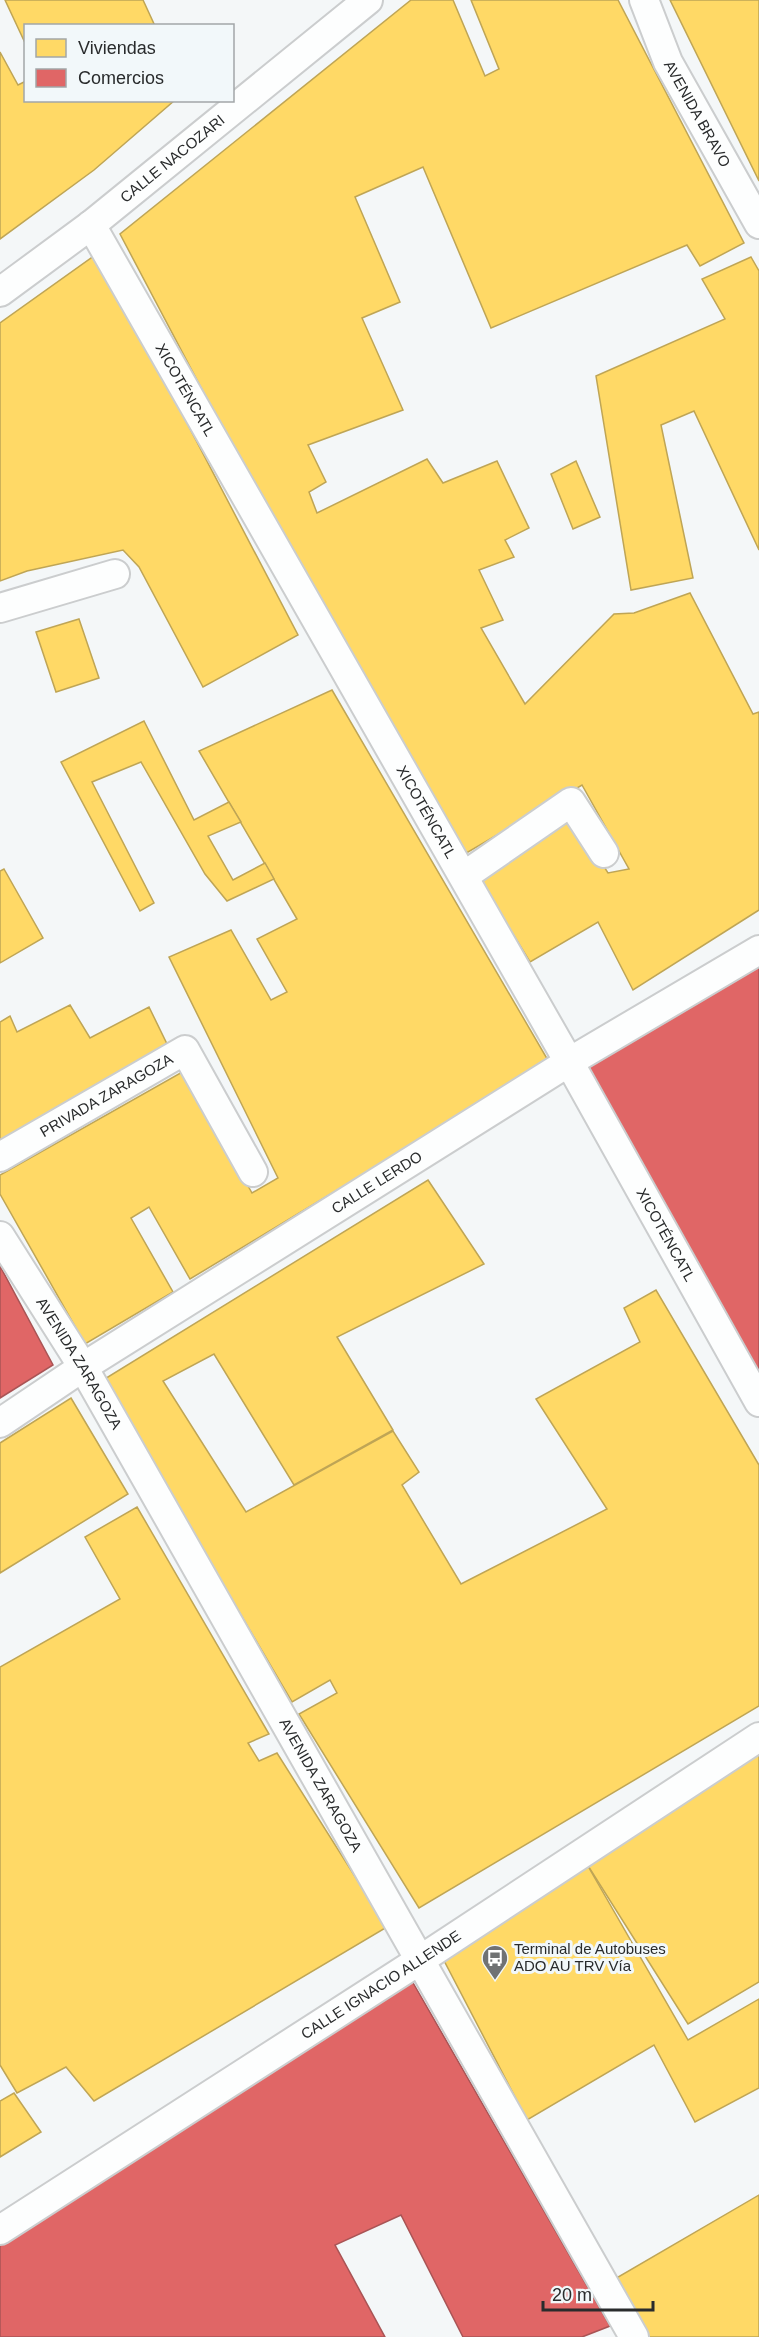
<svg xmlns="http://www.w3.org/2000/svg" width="759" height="2337" font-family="Helvetica,sans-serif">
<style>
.homes{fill:#ffd966;stroke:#bfa555;stroke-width:1.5}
.shops{fill:#e06666;stroke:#a95455;stroke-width:1.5}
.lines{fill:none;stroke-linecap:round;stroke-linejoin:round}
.minor-casing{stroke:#cbcdce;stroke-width:32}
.minor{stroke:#fdfefe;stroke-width:28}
.labels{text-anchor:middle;stroke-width:6;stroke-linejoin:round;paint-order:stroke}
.street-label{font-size:15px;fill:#292b2c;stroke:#f2f8fa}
.poi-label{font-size:15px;fill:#292b2c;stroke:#f2f8fa;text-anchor:start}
</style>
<rect width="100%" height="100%" fill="#f4f7f8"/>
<g class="homes">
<path d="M5,0H143L155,26H26V45Z"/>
<path d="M411,0H453L485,76L499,69L471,0H618L744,243L700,266L687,245L491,328L423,167L355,197L400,302L362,318L403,410L308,445L326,482L309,492L317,513L427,459L443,483L497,461L529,528L505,540L514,557L479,570L503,620L481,628L525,704L614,614L634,613L690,593L753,714L759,712V910L633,990L598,922L530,962L477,875L572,816L608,873L629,869L582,785L463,855L325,623L120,234Z"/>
<path d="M670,0H759V181Z"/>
<path d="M0,52L18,85L26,81V100H175L94,170L0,239Z"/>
<path d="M98,253L298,635L203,687L139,567L123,550L27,571L0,581V323Z"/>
<path d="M751,257L759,271V550L694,411L661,425L693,578L631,590L596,376L725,319L702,279Z"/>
<path d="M576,461L600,517L573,529L551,474Z"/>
<path d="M79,619L99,678L56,692L36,632Z"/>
<path d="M332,690L549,1062L190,1279L149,1207L131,1218L173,1292L85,1344L0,1194V1175L184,1071L252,1193L278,1178L169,957L231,930L271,1000L287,992L257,939L297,919L199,751Z"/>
<path d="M144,721L194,820L229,802L241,822L208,836L233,880L265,863L274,879L227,901L205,874L141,762L92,782L154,903L140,911L61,762Z"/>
<path d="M4,869L43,938L0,963V871Z"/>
<path d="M70,1005L90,1038L149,1007L168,1046L0,1147V1022L10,1016L17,1032Z"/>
<path d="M428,1180L484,1264L337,1337L393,1430L294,1485L214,1354L163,1381L246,1512L393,1431L419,1472L402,1485L461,1584L607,1509L536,1399L640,1342L624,1308L656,1290L759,1465V1706L419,1908L299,1714L337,1693L330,1680L292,1702L103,1380Z"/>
<path d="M71,1398L128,1494L0,1573V1443Z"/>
<path d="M137,1507L269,1734L248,1743L259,1761L277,1753L387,1927L94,2101L66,2067L17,2093L0,2065V1667L120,1599L85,1537Z"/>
<path d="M759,1752V1982L688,2024L585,1861Z"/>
<path d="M585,1861L688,2040L759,1999V2088L695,2122L654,2045L527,2120L439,1951Z"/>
<path d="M14,2093L41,2132L0,2157V2101Z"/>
<path d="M759,2195V2337H647L613,2280Z"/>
</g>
<g class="shops">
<path d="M759,957V1372L582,1064Z"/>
<path d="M0,1266L53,1365L0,1398Z"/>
<path d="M412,1981L610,2326L582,2337H463L401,2215L335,2245L385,2337H0V2232Z"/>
</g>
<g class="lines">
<g class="minor-casing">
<g id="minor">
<path id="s1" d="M644,0L668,62L759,224"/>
<path id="s2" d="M91,225L569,1062L759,1402"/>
<path id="s3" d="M0,292L91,225L368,0"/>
<path d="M0,608L115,574"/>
<path d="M464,876L571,802L604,853"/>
<path id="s4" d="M0,1157L185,1050L253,1172"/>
<path id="s5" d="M0,1236L83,1367L634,2337"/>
<path id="s6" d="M0,1423L83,1367L569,1062L759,950"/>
<path id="s7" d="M0,2230L420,1960L759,1737"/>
</g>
</g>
<use href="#minor" class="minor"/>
</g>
<defs>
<g id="bus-pin" transform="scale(1.35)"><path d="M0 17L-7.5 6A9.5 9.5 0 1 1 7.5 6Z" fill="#707273" stroke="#f2f8fa"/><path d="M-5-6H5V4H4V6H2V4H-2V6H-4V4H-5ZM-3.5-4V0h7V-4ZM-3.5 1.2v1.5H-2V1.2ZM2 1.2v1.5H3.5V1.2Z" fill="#fff"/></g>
</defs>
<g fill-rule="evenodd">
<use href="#bus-pin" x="495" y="1958"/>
</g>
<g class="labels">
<g class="street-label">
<text dy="5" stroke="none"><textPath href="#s1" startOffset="126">AVENIDA BRAVO</textPath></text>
<text dy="5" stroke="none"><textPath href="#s3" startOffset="218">CALLE NACOZARI</textPath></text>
<text dy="5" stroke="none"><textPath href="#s2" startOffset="190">XICOTÉNCATL</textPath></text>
<text dy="5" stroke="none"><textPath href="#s2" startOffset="676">XICOTÉNCATL</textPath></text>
<text dy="5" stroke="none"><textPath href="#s4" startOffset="123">PRIVADA ZARAGOZA</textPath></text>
<text dy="5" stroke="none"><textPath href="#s6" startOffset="447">CALLE LERDO</textPath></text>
<text dy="5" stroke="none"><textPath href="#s2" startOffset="1162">XICOTÉNCATL</textPath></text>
<text dy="5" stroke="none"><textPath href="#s5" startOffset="150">AVENIDA ZARAGOZA</textPath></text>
<text dy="5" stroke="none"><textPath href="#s5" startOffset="636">AVENIDA ZARAGOZA</textPath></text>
<text dy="5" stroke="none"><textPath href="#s7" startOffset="453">CALLE IGNACIO ALLENDE</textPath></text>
</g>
<g class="poi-label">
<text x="514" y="1954">Terminal de Autobuses<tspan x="514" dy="17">ADO AU TRV Vía</tspan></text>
</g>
</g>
<rect x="24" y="24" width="210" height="78" fill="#f2f8fa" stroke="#a2a6a8" stroke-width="1.5"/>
<rect x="36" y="39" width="30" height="18" fill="#ffd966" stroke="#a2a6a8" stroke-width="1.5"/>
<text x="78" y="54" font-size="18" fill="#292b2c">Viviendas</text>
<rect x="36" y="69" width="30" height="18" fill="#e06666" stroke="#a2a6a8" stroke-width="1.5"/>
<text x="78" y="84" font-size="18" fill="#292b2c">Comercios</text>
<path d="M543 2301v9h110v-9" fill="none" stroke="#292b2c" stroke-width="3"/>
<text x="552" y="2301" font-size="18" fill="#292b2c" stroke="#f2f8fa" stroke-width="4.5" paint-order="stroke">20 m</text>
</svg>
